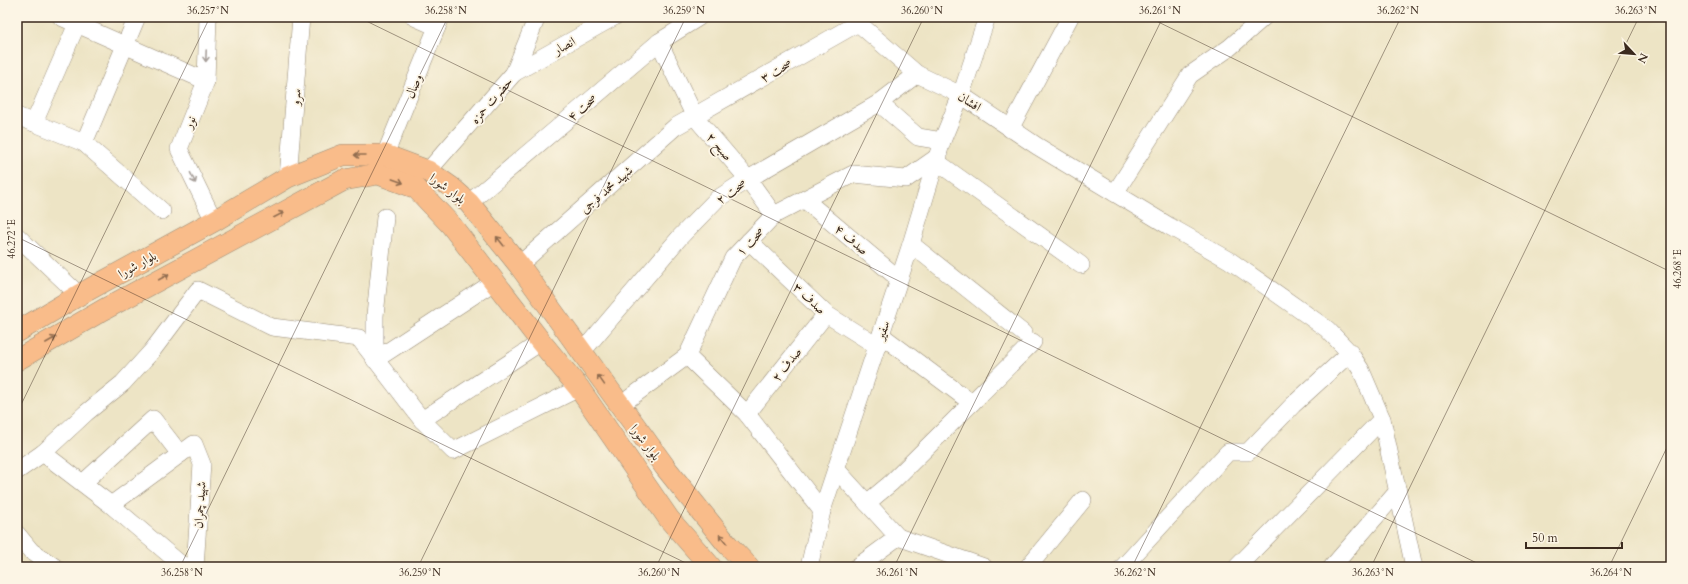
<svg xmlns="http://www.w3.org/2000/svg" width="1688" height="584" font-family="Cardo,Amiri,serif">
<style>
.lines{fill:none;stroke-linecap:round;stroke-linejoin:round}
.minor-casing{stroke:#948772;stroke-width:18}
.major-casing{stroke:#948772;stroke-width:22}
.minor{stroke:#fff;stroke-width:17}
.major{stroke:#f9bc8a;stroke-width:21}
.oneway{stroke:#a79f9a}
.oneway2{stroke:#906c4f}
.ticks{fill:none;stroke:#3b2a1e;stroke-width:1;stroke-opacity:0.45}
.labels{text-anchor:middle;stroke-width:3.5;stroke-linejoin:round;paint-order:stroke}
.street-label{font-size:13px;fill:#3b2a1e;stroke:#fcf5e5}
.neatline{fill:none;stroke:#3b2a1e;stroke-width:1.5}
.ticks-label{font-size:10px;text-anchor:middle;fill:#3b2a1e}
</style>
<rect width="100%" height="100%" fill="#fcf5e5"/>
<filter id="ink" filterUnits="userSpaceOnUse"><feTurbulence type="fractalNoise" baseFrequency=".025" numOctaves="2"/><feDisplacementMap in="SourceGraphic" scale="8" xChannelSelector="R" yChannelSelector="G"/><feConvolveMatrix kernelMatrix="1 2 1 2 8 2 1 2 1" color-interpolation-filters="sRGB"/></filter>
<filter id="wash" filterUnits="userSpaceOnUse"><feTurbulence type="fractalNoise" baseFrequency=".012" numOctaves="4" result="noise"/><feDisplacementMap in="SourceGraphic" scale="16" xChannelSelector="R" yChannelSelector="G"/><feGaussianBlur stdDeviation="0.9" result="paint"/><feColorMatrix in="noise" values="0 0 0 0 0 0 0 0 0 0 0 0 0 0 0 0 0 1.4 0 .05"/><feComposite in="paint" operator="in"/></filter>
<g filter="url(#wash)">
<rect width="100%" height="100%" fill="#ede4c5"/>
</g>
<g filter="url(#ink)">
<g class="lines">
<g class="minor-casing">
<g id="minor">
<path d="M61,17L206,81"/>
<path d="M208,17L206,81L179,149L214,221"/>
<path d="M414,17L437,27"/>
<path d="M853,17L858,23L917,74L961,95L1037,146L1169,226L1229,260L1327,329L1350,353L1361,370L1382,419L1414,567"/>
<path d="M659,42L695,117L748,179L774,215"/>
<path d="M514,73L614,17"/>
<path d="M879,103L918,137L942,141"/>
<path d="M17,116L84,143L162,211"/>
<path d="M34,123L77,24"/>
<path d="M1010,129L1070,17"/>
<path d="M84,143L137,17"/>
<path d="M385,155L441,17"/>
<path d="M937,162L1081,265"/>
<path d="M428,171L514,73L537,17"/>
<path d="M288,177L301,17"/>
<path d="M1115,193L1190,75L1229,48L1264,17"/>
<path d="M805,200L899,279"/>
<path d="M469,203L659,42L699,17"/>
<path d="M17,236L79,295"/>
<path d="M749,241L826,314L877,346"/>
<path d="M911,244L1023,333"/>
<path d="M519,265L675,127L858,23"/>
<path d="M881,335L972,403"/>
<path d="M582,352L680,237L717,199L748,179L879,103L917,74"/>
<path d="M687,356L747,414L822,511"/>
<path d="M375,360V316L385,217"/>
<path d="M375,360L494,282"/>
<path d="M619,406L687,356L733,258L774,215L853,174L906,179L939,156"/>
<path d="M747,414L826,314"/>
<path d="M422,420L453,451L579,388"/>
<path d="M43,453L111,505L184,567"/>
<path d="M836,469L898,537"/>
<path d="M17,471L43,453L86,413L123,383L152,351L198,290L272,327L359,338L422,420L541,342"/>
<path d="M83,483L153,419L180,454"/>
<path d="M867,503L891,483L1033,342"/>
<path d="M111,505L194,444L202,464L195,567"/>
<path d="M17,534L31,551L55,567"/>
<path d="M809,567L822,511L911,244L942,141L961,95L987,17"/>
<path d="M857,567L898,537L984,567"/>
<path d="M1028,567L1083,500"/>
<path d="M1123,567L1228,452H1248L1293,405L1350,353"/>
<path d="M1237,567L1382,419"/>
<path d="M1332,567L1398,491"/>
</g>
</g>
<g class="major-casing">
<g id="major">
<path d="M17,332L79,295L214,221L288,177L343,155H385L428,171L451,187L469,203L519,265L665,467L727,544L749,567"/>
<path d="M17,360L103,310L344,180L378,174L416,188L451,225L541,342L579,388L669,519L711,567"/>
</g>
</g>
<use href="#minor" class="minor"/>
<use href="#major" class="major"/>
</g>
<defs><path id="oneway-shaft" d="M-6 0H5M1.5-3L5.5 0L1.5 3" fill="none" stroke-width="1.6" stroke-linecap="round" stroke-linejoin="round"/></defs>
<g class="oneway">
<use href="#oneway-shaft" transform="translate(206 56) rotate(92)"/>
<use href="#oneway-shaft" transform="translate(193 178) rotate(64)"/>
</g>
<g class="oneway2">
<use href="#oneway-shaft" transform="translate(360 155) rotate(180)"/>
<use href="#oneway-shaft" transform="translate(398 181) rotate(20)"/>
<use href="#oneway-shaft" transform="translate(279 215) rotate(-28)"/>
<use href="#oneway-shaft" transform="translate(500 241) rotate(-129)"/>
<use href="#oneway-shaft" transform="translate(164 277) rotate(-28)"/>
<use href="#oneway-shaft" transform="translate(51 340) rotate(-30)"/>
<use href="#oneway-shaft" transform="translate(601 380) rotate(-125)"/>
<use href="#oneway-shaft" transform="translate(723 539) rotate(-129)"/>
</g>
</g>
<path class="ticks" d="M358,17L1485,567M1148,17L1671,272M17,237L694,567M17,413L210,17M180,567L448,17M418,567L686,17M656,567L924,17M894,567L1163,17M1132,567L1401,17M1371,567L1639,17M1609,567L1671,439"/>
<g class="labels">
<g class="street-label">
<text transform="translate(564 45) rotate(-29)" y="5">انصار</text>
<text transform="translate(776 70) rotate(-30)" y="5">صحت ۳</text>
<text transform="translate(413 86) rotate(-68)" y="5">وصال</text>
<text transform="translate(295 97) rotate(-85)" y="5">سرو</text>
<text transform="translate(491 100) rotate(-49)" y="5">حضرت حمزه</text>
<text transform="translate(970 101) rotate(33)" y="5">افشان</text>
<text transform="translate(582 107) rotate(-40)" y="5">صحت ۴</text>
<text transform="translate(189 122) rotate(-68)" y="5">نور</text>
<text transform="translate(720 146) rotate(49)" y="5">صبح ۲</text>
<text transform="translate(448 188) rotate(37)" y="5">بلوار شورا</text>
<text transform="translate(606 189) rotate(-41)" y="5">شهید محمد فرجی</text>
<text transform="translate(731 191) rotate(-35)" y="5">صحت ۲</text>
<text transform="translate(852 239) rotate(40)" y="5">صدف ۴</text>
<text transform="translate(750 241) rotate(-46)" y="5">صحت ۱</text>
<text transform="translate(137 264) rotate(-29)" y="5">بلوار شورا</text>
<text transform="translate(810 298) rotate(43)" y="5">صدف ۳</text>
<text transform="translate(882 330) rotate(-71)" y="5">سفیر</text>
<text transform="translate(786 364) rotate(-52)" y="5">صدف ۲</text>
<text transform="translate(646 442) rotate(53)" y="5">بلوار شورا</text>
<text transform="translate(199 505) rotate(-86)" y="5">شهید چمران</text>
</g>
</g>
<rect width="1688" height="584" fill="none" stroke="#fcf5e5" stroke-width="44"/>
<g transform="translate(1634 54) rotate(116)" stroke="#fcf5e5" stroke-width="3" paint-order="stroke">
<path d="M0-3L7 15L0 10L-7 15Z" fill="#3b2a1e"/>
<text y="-6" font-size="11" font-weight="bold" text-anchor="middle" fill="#3b2a1e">N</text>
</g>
<path d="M1526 542v6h96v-6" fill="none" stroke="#3b2a1e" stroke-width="2"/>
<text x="1532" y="542" font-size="12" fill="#3b2a1e" stroke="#fcf5e5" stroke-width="3" paint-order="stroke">50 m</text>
<rect x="22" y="22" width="1644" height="540" class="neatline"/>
<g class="ticks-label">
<text x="208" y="14">36.257°N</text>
<text x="446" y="14">36.258°N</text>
<text x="684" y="14">36.259°N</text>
<text x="922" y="14">36.260°N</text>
<text x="1160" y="14">36.261°N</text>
<text x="1398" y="14">36.262°N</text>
<text x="1636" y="14">36.263°N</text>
<text transform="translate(11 239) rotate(-90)" y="4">46.272°E</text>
<text transform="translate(1677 269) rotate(-90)" y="4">46.268°E</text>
<text x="182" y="576">36.258°N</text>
<text x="420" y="576">36.259°N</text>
<text x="659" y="576">36.260°N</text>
<text x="897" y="576">36.261°N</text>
<text x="1135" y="576">36.262°N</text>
<text x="1373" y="576">36.263°N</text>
<text x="1611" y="576">36.264°N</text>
</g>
</svg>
